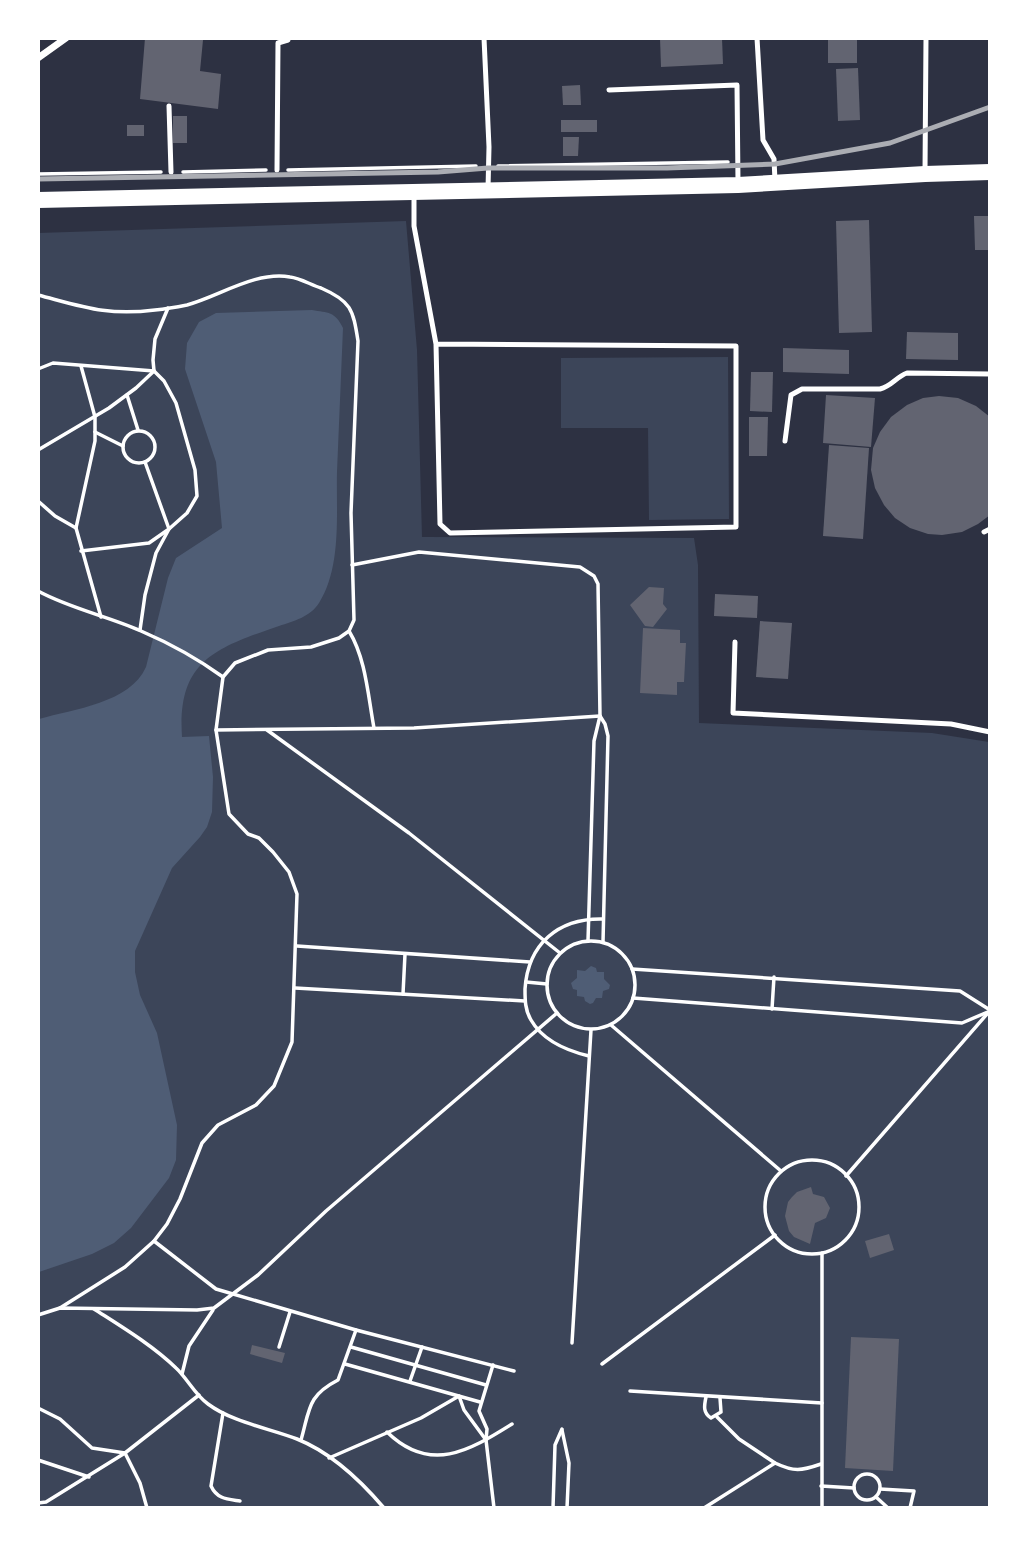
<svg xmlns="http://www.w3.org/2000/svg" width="1028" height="1546" font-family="'DM Sans',sans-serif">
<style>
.green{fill:#3c4559}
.water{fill:#4f5d75}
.building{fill:#626471}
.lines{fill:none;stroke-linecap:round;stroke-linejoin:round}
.path{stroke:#fff;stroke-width:3.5}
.service{stroke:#fff;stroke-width:5}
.minor{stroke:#fff;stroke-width:7}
.primary{stroke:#fff;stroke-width:16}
.rail{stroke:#abadb3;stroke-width:5}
</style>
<rect width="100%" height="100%" fill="#2d3142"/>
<g class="green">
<path d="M406,221L417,350L422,537L694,538L698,565L699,723L932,733L989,742V1507H39L38,233Z"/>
<path d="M728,357L729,519L649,520L648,428H561V358Z"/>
</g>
<g class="water">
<path d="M312,310C328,313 335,311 343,328C341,376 339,424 337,472C336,513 342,566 319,603C310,617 294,621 279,626C215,648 177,661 182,737L209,736L213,777L212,812L207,827L200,837L172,868L135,951V972L140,995L157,1033L177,1125L176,1160L169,1178L131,1228L114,1243L92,1254L39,1272V719C74,709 130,703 146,667L168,578L176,558L222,528L216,462L185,369L187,343L199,322L216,313Z"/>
<path d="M591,966L596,968L597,972H604V979L610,985L609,989L603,991L602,998H596L593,1003L590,1004L585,1001L584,997L577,996V990L573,989L571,983L577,978V970L585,971Z"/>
</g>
<g class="building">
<path d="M145,38L203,40L200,71L221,74L218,109L140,99Z"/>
<path d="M660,38H722L723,64L661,67Z"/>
<rect x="828" y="38" width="29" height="25"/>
<path d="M858,68L860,120L838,121L836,69Z"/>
<path d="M580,85L581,105H563L562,86Z"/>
<rect x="173" y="116" width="14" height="27"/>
<rect x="561" y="120" width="36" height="12"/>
<rect x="127" y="125" width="17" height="11"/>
<path d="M563,137H579L578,156H563Z"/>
<path d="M974,216H990V250H975Z"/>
<path d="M869,220L872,332L839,333L836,221Z"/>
<path d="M907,332L958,333V360L906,359Z"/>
<path d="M783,348L849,350V374L783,372Z"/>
<path d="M751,372H773L772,412L750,411Z"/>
<path d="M826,395L875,398L871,447L823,443Z"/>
<path d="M939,396L958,398L976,406L990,417V515L978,524L962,532L942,535L928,534L910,528L895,518L884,505L875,488L871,470L873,448L880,432L891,417L907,405L923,398Z"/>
<path d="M749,417H768L767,456H749Z"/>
<path d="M829,445L869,448L863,539L823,536Z"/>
<path d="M649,587L664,588L663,604L667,609L653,627L645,626L630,605Z"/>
<path d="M715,594L758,596L757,618L714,616Z"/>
<path d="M760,621L792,623L788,679L756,677Z"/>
<path d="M643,628L680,630V643H686L684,682H677V695L640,693Z"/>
<path d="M811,1187L813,1194L824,1197L830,1208L826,1218L815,1223L810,1244L794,1237L789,1231L785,1216L788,1202L792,1197L797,1192Z"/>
<path d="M889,1234L894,1250L870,1258L865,1241Z"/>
<path d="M851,1337L899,1339L893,1471L845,1468Z"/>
<path d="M252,1345L285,1353L282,1363L250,1354Z"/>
</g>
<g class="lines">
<g class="path">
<path d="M498,166L728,162"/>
<path d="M288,170L476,166"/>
<path d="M183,172L266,170"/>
<path d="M38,174L161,172"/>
<path d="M38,295C84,307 107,316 155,310C165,309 177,307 187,305C220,296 255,271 290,277C300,278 311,285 321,288C351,301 353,309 358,341L351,513L354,620L349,631L339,638L311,647L268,650L235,663L223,677L216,730L229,814L248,834L259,838L273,852L289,872L297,894L292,1042L274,1086L256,1105L218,1125L202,1143L180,1199L167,1224L154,1241L125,1267L60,1308"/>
<path d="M81,366L95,417V441L76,528L101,617"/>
<path d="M38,369L53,363L154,371"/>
<path d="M127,395L138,430"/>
<circle cx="139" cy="447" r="16"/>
<path d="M95,432L123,446"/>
<path d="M38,450L109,408L136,388L154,371"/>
<path d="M38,501L55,516L76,528"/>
<path d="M81,551L149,543L169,529L145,462"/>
<path d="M352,565L419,552L580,567L594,576L598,584L600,716L594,741L588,941"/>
<path d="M38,591C71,609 108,616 141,631C169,643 198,659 223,677"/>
<path d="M140,630L145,595L156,553L169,529L187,513L197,496L195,470L176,403L164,381L154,371L153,360L155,339L168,308"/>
<path d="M349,631C366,659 368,696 374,728"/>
<path d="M600,716L605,724L608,736L603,942"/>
<path d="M216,730L414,728L600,716"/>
<path d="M267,730L409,833L560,953"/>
<circle cx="591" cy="985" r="44"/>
<path d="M297,946L530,962"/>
<path d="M632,969L960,991L990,1010"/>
<path d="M526,982L547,984"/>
<path d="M295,988L525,1001"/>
<path d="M403,994L405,954"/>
<path d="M633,998L962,1023L990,1011"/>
<path d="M772,1009L774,977"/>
<path d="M611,1025L781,1171"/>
<path d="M589,1056C568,1051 543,1041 531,1020C525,1010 525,1000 525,989C528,944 558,918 603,919"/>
<circle cx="812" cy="1207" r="47"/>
<path d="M846,1176L987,1014"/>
<path d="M154,1241L216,1289L356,1330L514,1371"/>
<path d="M822,1253V1508"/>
<path d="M94,1309C122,1327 152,1345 176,1368C187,1378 195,1395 208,1404C232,1422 268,1428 297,1439C330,1452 361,1481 384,1508"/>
<path d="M38,1315L60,1308L197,1310L214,1308L258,1275L326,1211L557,1013"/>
<path d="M572,1343L591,1030"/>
<path d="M279,1347L290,1312"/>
<path d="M351,1347L486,1385"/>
<path d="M345,1364L480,1402"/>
<path d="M602,1364L775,1235"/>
<path d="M493,1365L479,1411L487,1429L486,1440L494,1508"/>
<path d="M182,1374L189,1346L213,1310"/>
<path d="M410,1381L422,1347"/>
<path d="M630,1391L822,1403"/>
<path d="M706,1397C704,1406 703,1413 711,1418L721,1412L720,1398"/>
<path d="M38,1408L60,1419L92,1448L125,1453L140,1483L147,1508"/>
<path d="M223,1413L211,1486C217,1499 227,1499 240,1501"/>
<path d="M717,1417L739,1439L775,1463"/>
<path d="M562,1430L569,1463L567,1508"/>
<path d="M387,1432C430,1474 469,1451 512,1424"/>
<path d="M301,1440C310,1409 307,1396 338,1380L356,1330"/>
<path d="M329,1458L421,1418L459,1396L464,1410L486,1440"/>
<path d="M38,1460L89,1477"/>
<circle cx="867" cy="1487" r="13"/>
<path d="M821,1486L854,1488"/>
<path d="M880,1489L914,1491L910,1508"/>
<path d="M876,1497L888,1508"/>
<path d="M38,1503L46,1502L125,1453L199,1395"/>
<path d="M553,1508L555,1445L562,1429"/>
<path d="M704,1508L775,1463C794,1472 801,1471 821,1464"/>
</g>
<g class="service">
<path d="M484,38L489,147L488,189"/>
<path d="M757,38L763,140L774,159L775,181"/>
<path d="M609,90L737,85L738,182"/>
<path d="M169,106L171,172"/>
<path d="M277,170L278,43L288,40V38"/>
<path d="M925,171L926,38"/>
<path d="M414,194V226L436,344L736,346V527L450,533L440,524L436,344"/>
<path d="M785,441L791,395L802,389H880C892,386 896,377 907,373L990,374"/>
<path d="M984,532L990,529"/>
<path d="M735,642L733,713L951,724L990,732"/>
</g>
<path class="minor" d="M38,58L66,38"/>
<path class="primary" d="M38,200L738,185L925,174L990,172"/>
<path class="rail" d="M38,179L438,172L488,168H667L775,164L890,143L990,107"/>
</g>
<rect width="1028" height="1546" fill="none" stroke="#ffffff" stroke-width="80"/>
</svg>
